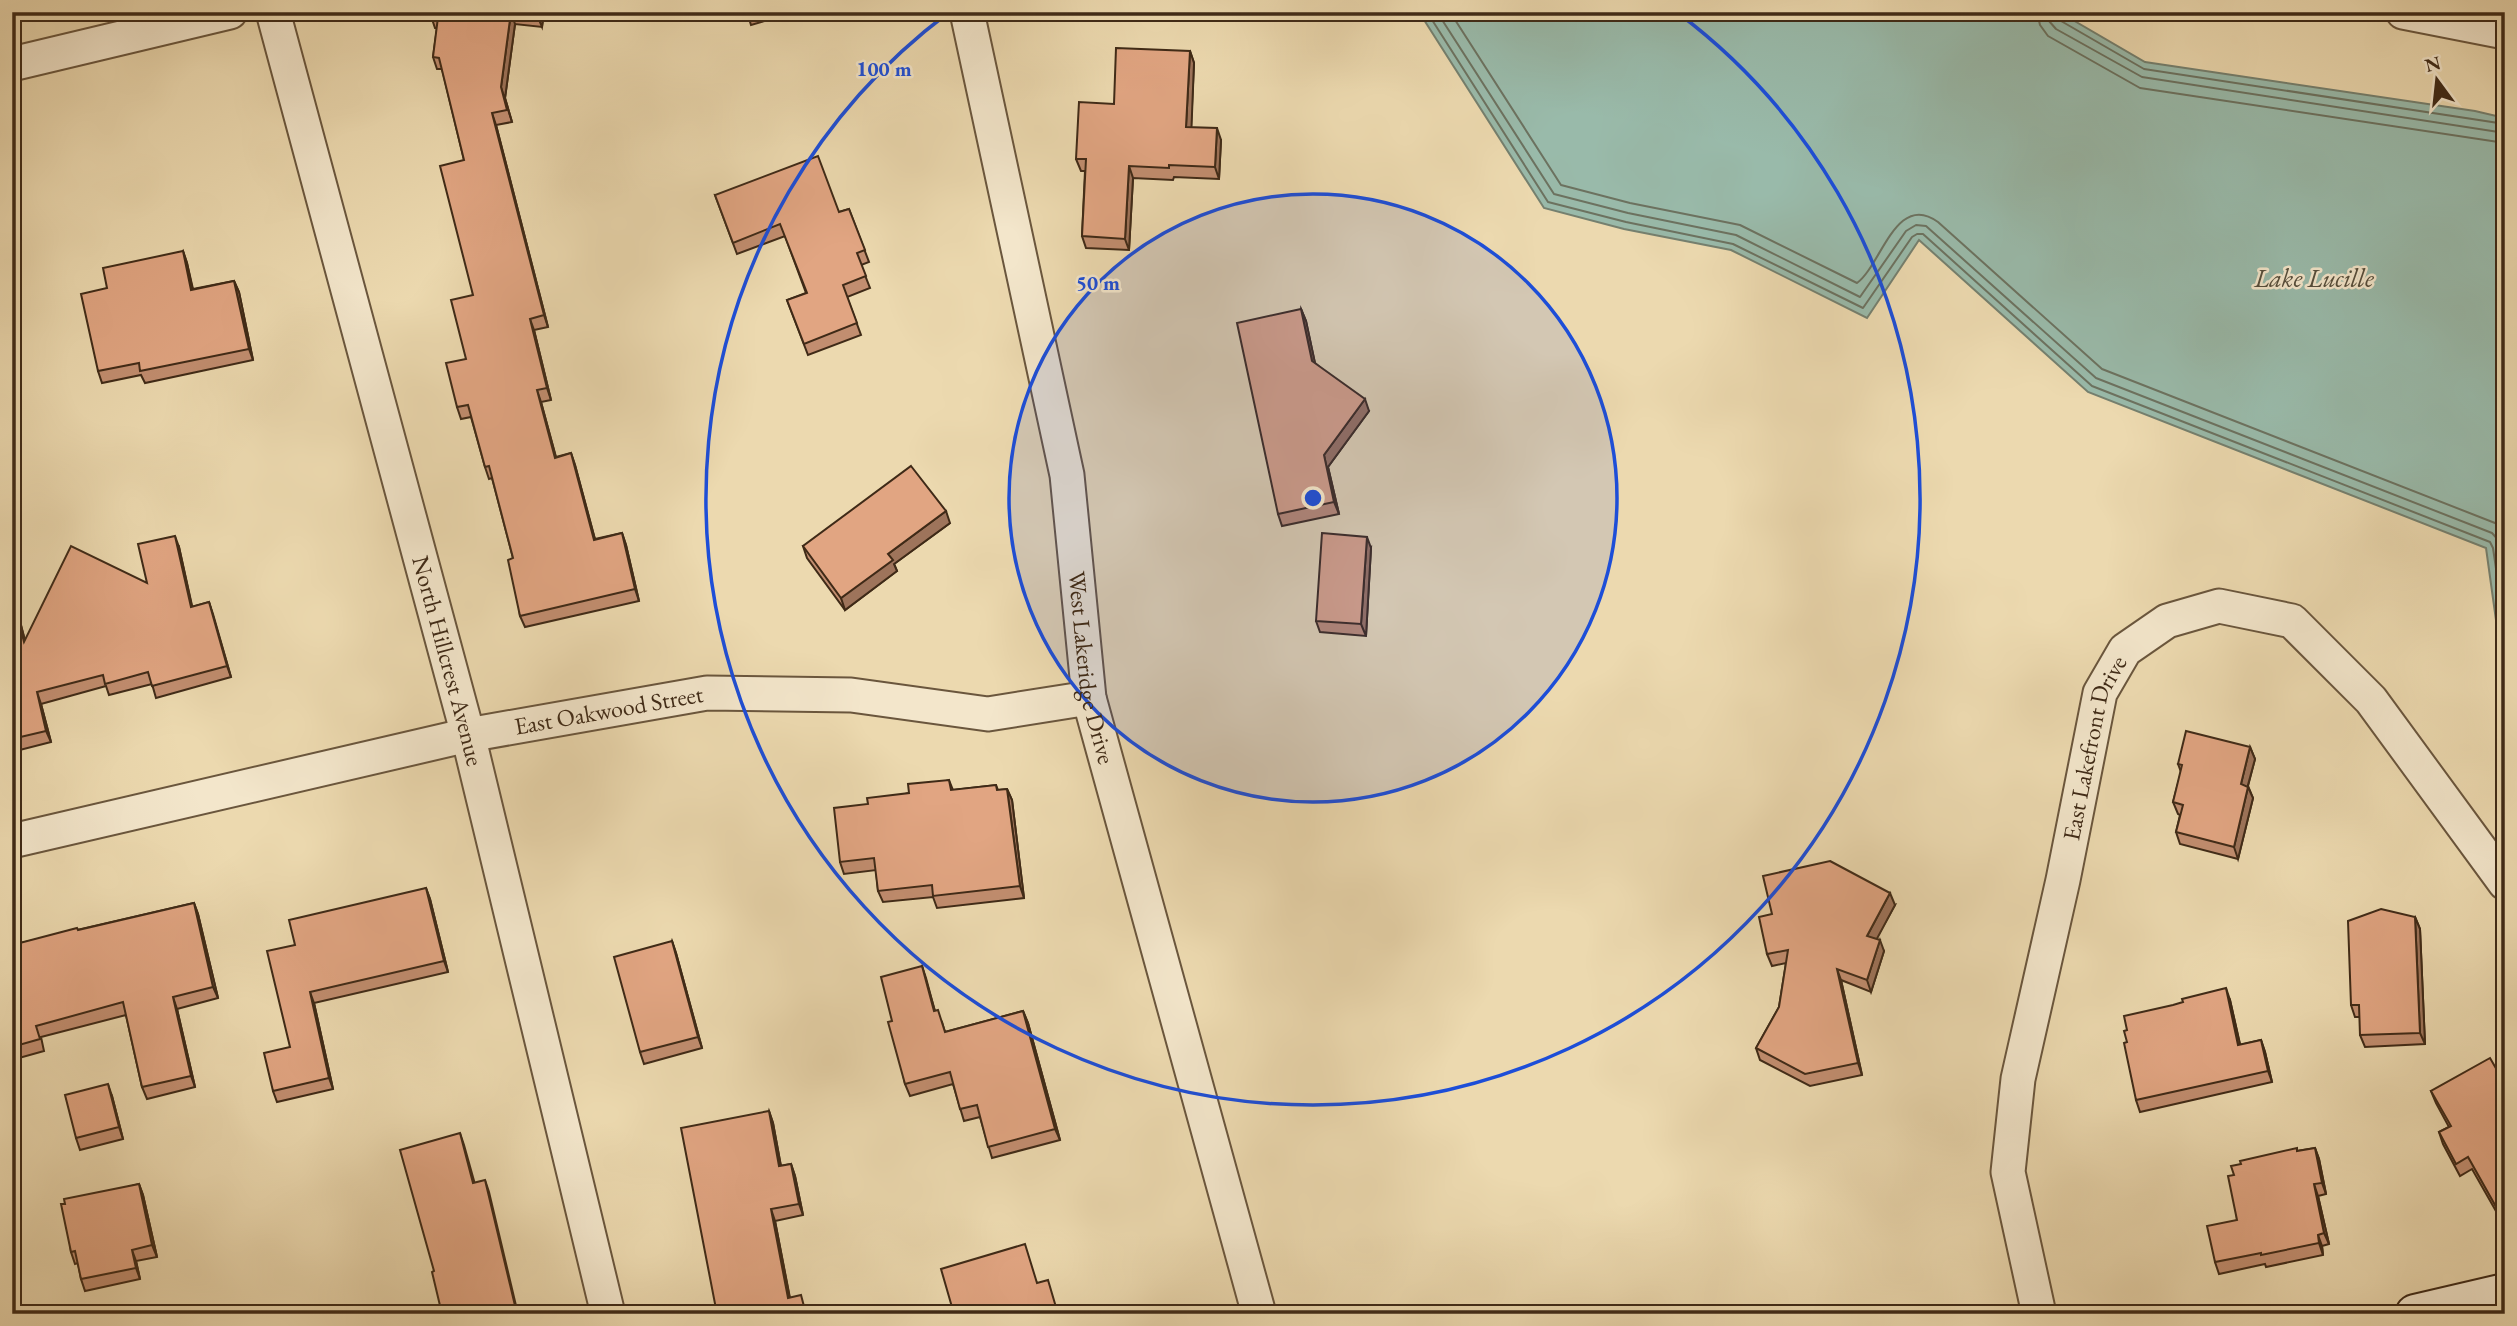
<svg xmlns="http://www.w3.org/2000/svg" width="2517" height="1326" font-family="'EB Garamond',serif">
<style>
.water{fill:#99baaa;stroke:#75806f;stroke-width:2}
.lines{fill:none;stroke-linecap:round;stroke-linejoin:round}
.shore{stroke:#6c7260;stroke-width:2}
.minor-casing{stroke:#6a563d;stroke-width:37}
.secondary-casing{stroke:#3f2a17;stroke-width:42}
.minor{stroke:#f3e6cb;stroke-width:33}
.secondary{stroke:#f3e6cb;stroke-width:38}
.wall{fill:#c28e70;stroke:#3f2a17;stroke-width:2}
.shaded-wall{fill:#9e745b;stroke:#3f2a17;stroke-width:2}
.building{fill:#e1a582;stroke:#3f2a17;stroke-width:2}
.ring{fill:none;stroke:#1d4ed8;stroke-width:3.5}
.labels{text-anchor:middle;stroke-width:5;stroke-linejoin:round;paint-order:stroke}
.street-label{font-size:24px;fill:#3f2a17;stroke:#f3e6cb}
.water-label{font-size:26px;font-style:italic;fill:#564e3c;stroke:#f3e6cb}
.centre{fill:#1d4ed8;stroke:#f3e6cb;stroke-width:3.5}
.ring-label{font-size:21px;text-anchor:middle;font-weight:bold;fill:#1d4ed8;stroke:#f3e6cb;stroke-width:5;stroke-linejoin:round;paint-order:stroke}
</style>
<rect width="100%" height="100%" fill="#ecd9af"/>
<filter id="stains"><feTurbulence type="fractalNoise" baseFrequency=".00286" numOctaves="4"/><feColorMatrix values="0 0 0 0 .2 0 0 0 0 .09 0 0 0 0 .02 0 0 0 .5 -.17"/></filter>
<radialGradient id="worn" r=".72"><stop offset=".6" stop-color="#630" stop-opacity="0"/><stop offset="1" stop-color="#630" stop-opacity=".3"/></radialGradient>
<path class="water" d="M1419,12H2059L2145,62L2475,111L2505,118V653L2500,649L2486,548L2088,392L1919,240L1867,318L1731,250L1624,229L1544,208Z"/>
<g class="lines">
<g class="shore">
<path d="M1427,12L1548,202L1626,222L1733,244L1863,308L1912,237L1917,234H1923L2092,386L2490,542L2493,548L2505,630"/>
<path d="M1437,12L1554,194L1628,213L1736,235L1860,297L1906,231L1916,225L1926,226L2096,378L2492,533L2501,543L2505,566"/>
<path d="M1450,12L1561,185L1630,203L1740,225L1857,283C1881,266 1896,191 1938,222L2102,369L2495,523L2505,530"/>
<path d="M2037,12L2040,25L2048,36L2140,88L2505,143"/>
<path d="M2048,12L2049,21L2056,29L2142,77L2505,133"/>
<path d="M2057,12L2061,21L2144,69L2505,124"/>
</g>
<g class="minor-casing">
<g id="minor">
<path id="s1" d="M273,12L468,735L608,1314"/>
<path id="s2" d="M967,12L1067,475L1089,698L1259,1314"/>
<path d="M2403,12L2505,32"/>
<path d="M12,64L230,12"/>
<path id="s3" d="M12,841L468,735L707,693L851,695L988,714L1089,698"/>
<path id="s4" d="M2039,1314L2008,1172L2018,1079L2063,880L2100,693L2125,650L2167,621L2219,606L2292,621L2371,700L2505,883"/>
</g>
</g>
<g class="secondary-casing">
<path id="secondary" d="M2415,1314L2505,1293"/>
</g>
<use href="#minor" class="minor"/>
<use href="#secondary" class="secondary"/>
</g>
<g class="wall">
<path d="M432,12H544L542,27L515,24L505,98L512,122L496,125L548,327L534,330L551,400L541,402L556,457L571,453L575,465L595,539L622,533L626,545L639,601L525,627L520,616L513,558L492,478L489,479L485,467L471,417L461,419L457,407L466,359L473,295L464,160L442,69H437L433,57L437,28H435L431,16Z"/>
<path d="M747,12H796L751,25Z"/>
<path d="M1190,51L1194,63L1191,128L1221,140L1219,179L1174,177L1173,180L1133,178L1129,250L1086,248L1082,236L1085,171H1081L1076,159L1114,104Z"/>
<path d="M715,195L839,212L849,209L869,262L861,265L870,288L847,297L861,335L808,355L787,300L806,293L785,236L737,254Z"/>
<path d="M183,251L187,263L193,289L234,281L239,292L253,360L145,383L141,375L102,383L98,371Z"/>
<path d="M1301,309L1306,321L1315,363L1369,411L1328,467L1339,514L1282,526L1278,514Z"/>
<path d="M950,523L894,564L897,571L845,610L807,558L803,546Z"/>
<path d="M179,547L192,607L209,602L231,677L156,698L152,684L109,695L106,686L41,704L51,742L12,752V593L25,640L147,583Z"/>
<path d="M1371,548L1366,636L1320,632L1316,621Z"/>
<path d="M2250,747L2255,759L2248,786L2253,798L2238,859L2180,844L2176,832L2180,815L2178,814L2173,802L2181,772L2178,764Z"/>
<path d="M949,780L953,790L996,785L998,790L1007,789L1012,800L1024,898L937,908L933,897L883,902L878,891L876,870L844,874L840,862L868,804L909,793Z"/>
<path d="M426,888L430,899L448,972L314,1003L333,1089L277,1102L273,1091L290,1047L295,945Z"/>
<path d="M194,903L198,914L218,998L177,1009L195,1087L147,1099L142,1087L126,1015L41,1037L44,1051L12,1060V945Z"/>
<path d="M1895,905L1876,939L1884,951L1871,992L1841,980L1862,1075L1810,1086L1760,1060L1756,1048L1779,1007L1786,963L1772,966L1767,954Z"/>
<path d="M2415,917L2420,929L2425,1044L2365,1047L2360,1035V1017H2355L2351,1005Z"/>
<path d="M672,941L676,953L702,1048L644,1064L640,1052Z"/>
<path d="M922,966L935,1011L942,1022L945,1032L1023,1011L1028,1023L1060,1140L992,1158L980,1117L964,1121L953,1084L910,1096L905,1084L892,1021Z"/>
<path d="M2230,1000L2240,1045L2261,1040L2265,1052L2272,1082L2140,1112L2136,1100Z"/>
<path d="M2505,1084V1227L2472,1169L2460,1176L2443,1144L2439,1132L2449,1127L2436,1103L2431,1091Z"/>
<path d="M112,1096L123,1139L80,1150L76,1138Z"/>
<path d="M769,1111L773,1123L781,1166L791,1164L795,1176L803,1215L775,1221L790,1298L805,1307L807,1314H717Z"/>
<path d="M2315,1148L2319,1159L2326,1194L2318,1196L2329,1244L2322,1246L2323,1255L2266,1267L2265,1264L2219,1274L2215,1262L2237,1220L2234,1175L2297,1151Z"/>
<path d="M139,1184L143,1195L157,1257L136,1261L140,1279L85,1291L81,1279L78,1263L75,1264L71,1252L65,1204Z"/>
</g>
<g class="shaded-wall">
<path d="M511,12L515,24L505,98L512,122L501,87Z"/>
<path d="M538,12H544L542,27L537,15Z"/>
<path d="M1190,51L1194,63L1191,139L1186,127Z"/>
<path d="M492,113L496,125L548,327L544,315Z"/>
<path d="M1217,128L1221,140L1219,179L1215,167Z"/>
<path d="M1129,166L1133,178L1129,250L1125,239Z"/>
<path d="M183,251L187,263L195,301L191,290Z"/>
<path d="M234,281L239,292L253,360L249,349Z"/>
<path d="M1301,309L1306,321L1317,373L1312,361Z"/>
<path d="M530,319L534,330L551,400L547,388Z"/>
<path d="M537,390L541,402L559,469L555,458Z"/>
<path d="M1365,399L1369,411L1328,467L1339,514L1334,502L1324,455Z"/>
<path d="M571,453L575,465L598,551L594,540Z"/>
<path d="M946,511L950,523L894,564L897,571L845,610L841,598L888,554Z"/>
<path d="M622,533L626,545L639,601L635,589Z"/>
<path d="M175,536L179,547L195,619L191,607Z"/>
<path d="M1367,537L1371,548L1366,636L1361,624Z"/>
<path d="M12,593L15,600L28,654L24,642Z"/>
<path d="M209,602L213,614L231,677L227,666Z"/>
<path d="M37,692L41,704L51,742L46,731Z"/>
<path d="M2250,747L2255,759L2245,796L2241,784Z"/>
<path d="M2248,787L2253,798L2238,859L2234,847Z"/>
<path d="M1007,789L1012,800L1024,898L1020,886Z"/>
<path d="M426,888L430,899L448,972L444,961Z"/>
<path d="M1890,893L1895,905L1872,948L1867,936Z"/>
<path d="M194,903L198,914L218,998L213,987Z"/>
<path d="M2415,917L2420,929L2425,1044L2420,1033Z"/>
<path d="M1880,940L1884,951L1871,992L1867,980Z"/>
<path d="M672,941L676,953L702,1048L698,1037Z"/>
<path d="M922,966L926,978L938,1023L934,1011Z"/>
<path d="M1837,969L1841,980L1862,1075L1858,1063Z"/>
<path d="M2226,988L2230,1000L2243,1057L2238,1045Z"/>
<path d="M310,992L314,1003L333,1089L329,1078Z"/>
<path d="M173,997L177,1009L195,1087L191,1076Z"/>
<path d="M1023,1011L1028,1023L1060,1140L1055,1129Z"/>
<path d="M2261,1040L2265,1052L2272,1082L2268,1071Z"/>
<path d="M108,1084L112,1096L123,1139L119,1127Z"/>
<path d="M769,1111L773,1123L783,1178L779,1166Z"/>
<path d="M460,1133L464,1145L478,1195L473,1183Z"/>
<path d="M2315,1148L2319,1159L2326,1194L2322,1183Z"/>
<path d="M791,1164L795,1176L803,1215L799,1204Z"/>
<path d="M485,1180L489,1192L518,1314H517Z"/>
<path d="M139,1184L143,1195L157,1257L152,1245Z"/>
<path d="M2314,1184L2318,1196L2329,1244L2324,1233Z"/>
<path d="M771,1209L775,1221L792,1310L788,1298Z"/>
<path d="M2318,1235L2322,1246L2323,1255L2319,1243Z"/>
<path d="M132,1250L136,1261L140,1279L136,1268Z"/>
</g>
<g class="building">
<path d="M432,12H511L501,87L507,110L492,113L544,315L530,319L547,388L537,390L555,458L571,453L594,540L622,533L635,589L520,616L508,560L513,558L489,466L485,467L468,405L457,407L446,363L466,359L451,300L473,295L440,166L464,160L439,58L433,57L438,17L431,16Z"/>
<path d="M514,12H538L537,15Z"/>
<path d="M1116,48L1190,51L1186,127L1217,128L1215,167L1169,165V168L1129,166L1125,239L1082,236L1086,159H1076L1079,102L1114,104Z"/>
<path d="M818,156L839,212L849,209L865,250L857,253L866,276L843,285L857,323L804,344L787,300L807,293L780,224L733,243L715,195Z"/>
<path d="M183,251L191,290L234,281L249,349L140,371L139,363L98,371L81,294L107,288L103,268Z"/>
<path d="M1301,309L1312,361L1365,399L1324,455L1334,502L1278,514L1237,323Z"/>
<path d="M911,466L946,511L888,554L893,560L841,598L803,546Z"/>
<path d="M1322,533L1367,537L1361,624L1316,621Z"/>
<path d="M175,536L191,607L209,602L227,666L152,686L148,672L105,684L103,675L37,692L46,731L12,739V596L24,642L71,546L147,583L138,544Z"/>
<path d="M2186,731L2250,747L2241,784L2248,787L2234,847L2176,832L2183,805L2173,802L2182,765L2178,764Z"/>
<path d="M949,780L951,790L996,785L997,790L1007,789L1020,886L933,896L932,885L878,891L874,858L840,862L834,808L868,804L867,798L909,793L908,784Z"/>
<path d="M1830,861L1890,893L1867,936L1880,940L1867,980L1837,969L1858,1063L1805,1074L1756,1048L1779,1007L1788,950L1767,954L1759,917L1772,914L1763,876Z"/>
<path d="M426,888L444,961L310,992L329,1078L273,1091L264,1053L290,1047L267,951L295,945L289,920Z"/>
<path d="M194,903L213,987L173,997L191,1076L142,1087L123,1002L36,1026L40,1039L12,1047V945L77,928L78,930Z"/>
<path d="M2381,909L2415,917L2420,1033L2360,1035L2359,1005H2351L2348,921Z"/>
<path d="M672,941L698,1037L640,1052L614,957Z"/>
<path d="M922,966L934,1011L938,1010L945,1032L1023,1011L1055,1129L988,1147L977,1105L960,1109L950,1072L905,1084L888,1022L892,1021L881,977Z"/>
<path d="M2226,988L2238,1045L2261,1040L2268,1071L2136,1100L2124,1043L2127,1042L2124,1031L2127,1030L2124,1016L2173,1005L2183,1002L2182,999Z"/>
<path d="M2490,1058L2505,1084V1100L2502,1101L2505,1106V1220L2504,1221L2468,1157L2456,1164L2439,1132L2451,1126L2431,1091Z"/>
<path d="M108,1084L119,1127L76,1138L65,1095Z"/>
<path d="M769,1111L779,1166L791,1164L799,1204L771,1209L788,1298L801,1295L806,1314H717L681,1128Z"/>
<path d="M460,1133L473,1183L485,1180L517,1314H442L432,1272L434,1271L400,1150Z"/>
<path d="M2297,1148V1151L2315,1148L2322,1183L2314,1184L2324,1233L2318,1235L2319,1243L2261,1255V1253L2215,1262L2207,1226L2237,1220L2228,1176L2234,1175L2231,1166L2241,1164L2240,1161Z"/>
<path d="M139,1184L152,1245L132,1250L136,1268L81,1279L75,1251L71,1252L61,1204H65L64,1199Z"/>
<path d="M1025,1244L1037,1283L1048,1280L1058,1314H954L941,1269Z"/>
</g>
<circle cx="1313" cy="498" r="304" fill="#1d4ed8" fill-opacity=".12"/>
<g class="ring">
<circle cx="1313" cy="498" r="304"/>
<path d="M1678 13A607 607 0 1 1 948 13"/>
</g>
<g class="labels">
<g class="street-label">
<text dy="8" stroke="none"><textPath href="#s1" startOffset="672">North Hillcrest Avenue</textPath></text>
<text dy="8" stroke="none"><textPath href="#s2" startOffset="668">West Lakeridge Drive</textPath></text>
<text dy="8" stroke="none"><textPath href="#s3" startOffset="611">East Oakwood Street</textPath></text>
<text dy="8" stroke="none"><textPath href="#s4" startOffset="579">East Lakefront Drive</textPath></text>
</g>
<g class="water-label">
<text x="2314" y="287">Lake Lucille</text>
</g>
</g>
<circle cx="1313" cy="498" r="10" class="centre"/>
<g class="ring-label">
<text x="884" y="76">100 m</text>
<text x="1098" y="290">50 m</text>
</g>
<rect width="2517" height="1326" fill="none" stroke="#ecd9af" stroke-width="42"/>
<rect x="14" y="14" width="2489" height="1298" fill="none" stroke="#3f2a17" stroke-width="3.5"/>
<rect x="21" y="21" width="2475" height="1284" fill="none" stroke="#3f2a17" stroke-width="2"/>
<g transform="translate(2437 80) rotate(345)" stroke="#f3e6cb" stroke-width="5" paint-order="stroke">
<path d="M0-5L12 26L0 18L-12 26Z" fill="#3f2a17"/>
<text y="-10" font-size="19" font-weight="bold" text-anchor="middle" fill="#3f2a17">N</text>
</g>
<rect width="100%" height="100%" filter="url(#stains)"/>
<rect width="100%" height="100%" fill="url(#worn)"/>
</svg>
